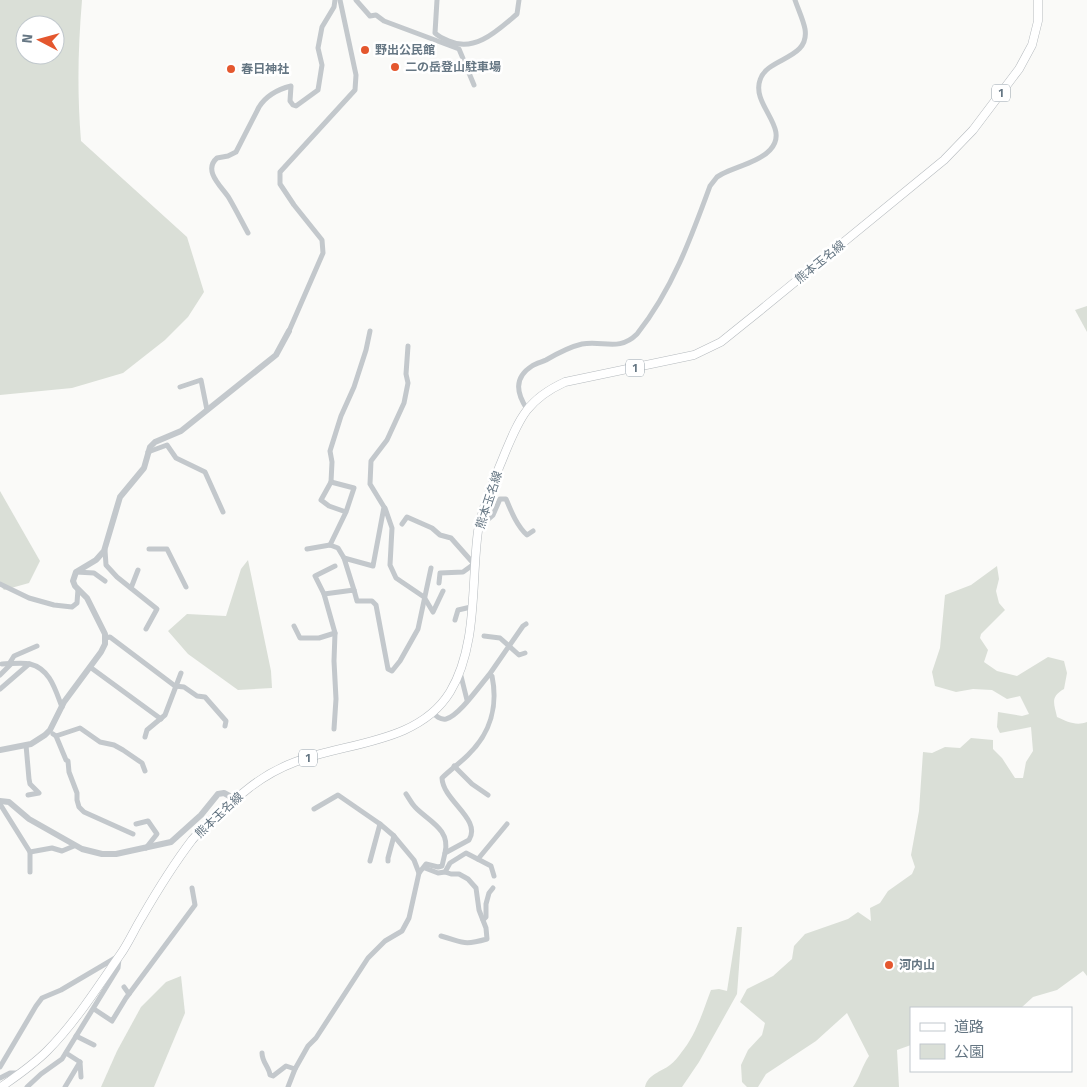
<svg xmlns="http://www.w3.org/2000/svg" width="1087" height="1087" font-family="'Fira Sans','Noto Sans JP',sans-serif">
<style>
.green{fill:#dadfd7;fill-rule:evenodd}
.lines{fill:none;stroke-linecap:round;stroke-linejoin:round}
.primary-casing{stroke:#b5babe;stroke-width:9}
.minor{stroke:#c3c8cc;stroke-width:5}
.tertiary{stroke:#c3c8cc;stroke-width:6}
.primary{stroke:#fff;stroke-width:8}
.poi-dot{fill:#e4572e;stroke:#fff;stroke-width:2}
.labels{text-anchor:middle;stroke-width:5;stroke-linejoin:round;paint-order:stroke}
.shield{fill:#fff;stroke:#939fa8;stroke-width:1}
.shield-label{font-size:11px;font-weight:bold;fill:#657683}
.poi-label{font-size:12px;font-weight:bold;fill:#657683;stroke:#fff;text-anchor:start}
.street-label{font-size:12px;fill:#657683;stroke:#fff}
</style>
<rect width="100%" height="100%" fill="#fafaf8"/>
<g class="green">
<path d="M0,0H82C78,49 77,91 81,141L187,237L204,292L188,317L165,340L123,373L72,388L0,395ZM25,25H55V55H25Z"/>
<path d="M1087,306V332L1075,310Z"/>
<path d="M0,491L40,561L29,583L4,590L0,585Z"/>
<path d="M248,560L271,671L272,688L238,690L188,654L168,631L187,614L226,616L241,569Z"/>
<path d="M997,566L999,579L996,591L999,603L1005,610L981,634L980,638L988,650L984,662L997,671L1017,676L1048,657L1064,661L1067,673L1064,689C1050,697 1054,703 1057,717C1068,722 1076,726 1087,722V976L1083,971L1057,990L1033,997L1021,1008H911V1045L897,1050L899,1087H853C860,1077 862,1066 869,1056L847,1013L816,1041L766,1074L758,1087H747L742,1082L741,1065L748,1050L762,1035L765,1023L740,1002L747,989L773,976L792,959L794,946L805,934L848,919L858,912L871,921L870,908L880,903L888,891L912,874L915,867L911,855L919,811L923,752L932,753L945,747L960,748L971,738L993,740V749L1002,758L1015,778H1023L1026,762L1033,751L1031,727L1000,733L997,727L998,712L1022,716L1029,714L1020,696L1007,699L992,690L973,689L956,692L935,686L932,672L940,648L945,595L971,585Z"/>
<path d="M737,927H742L737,994L699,1062L682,1087H645C648,1074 661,1072 670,1065C674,1062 678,1057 681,1053C696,1035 703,1011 711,990L719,989L727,991Z"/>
<path d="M181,976L185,1013L154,1087H101L117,1051L141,1007L166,982Z"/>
</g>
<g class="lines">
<g class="primary-casing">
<path id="primary" d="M1,1087C17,1076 33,1065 47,1051C75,1023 97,988 120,955C128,944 134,930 142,917C157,891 173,865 192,840C208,821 229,804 249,788C263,777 279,768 295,762C346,742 418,744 450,692C478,646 471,582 478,531C483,504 495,478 505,453C520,417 528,399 565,382L694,355L721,342L762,309L944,160L973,130L1019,69L1032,45L1038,21V0"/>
</g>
<g class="minor">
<path d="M356,0L370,16L376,15L384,21L459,49L474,85"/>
<path d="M437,0L435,33C439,37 444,39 449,41C475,53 498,30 517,14L519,0"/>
<path d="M248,233C242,222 236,210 229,198C223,188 202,171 217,158L228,156L236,152L259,107C266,96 279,89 291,86L290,101L293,105L296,106L318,90L322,65L318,48L322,27L334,7L335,0"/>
<path d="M289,331L323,253L322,240L294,205L280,184V172L355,90L356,75L340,0"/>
<path d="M180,387L201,380L207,410"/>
<path d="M527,409C517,394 513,378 532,366C536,363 542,362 546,360C558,353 569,347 582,344C603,340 619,352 637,334C672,290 691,238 710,186L717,177L722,174C736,167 760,161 770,150C791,128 751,105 760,80C767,57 810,60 805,29C803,19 798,9 795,0"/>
<path d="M148,452L167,445L176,458L205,472L223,512"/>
<path d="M331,482L332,462L330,451L341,416L354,387L366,350L370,331"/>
<path d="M385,508L392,528L390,565L396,578L424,597L433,612L443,591"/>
<path d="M402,524L407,517L432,528L440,535L451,538L474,564L463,572L440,573L439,583"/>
<path d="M479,527L493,515L500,499H506C511,511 517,526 527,535L533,531"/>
<path d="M330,545L346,512L329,506L321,500L331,482L354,488L346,512"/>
<path d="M149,549H167L186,587"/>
<path d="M307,549L330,545L338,548L344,558"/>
<path d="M105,550L106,565L117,577L157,609L146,629"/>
<path d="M76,572L94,573L105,581"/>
<path d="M0,584L29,598L54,605L72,607L77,603L78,589"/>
<path d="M131,588L138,570"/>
<path d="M354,590L344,558L373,566L384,507L370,484L371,461L387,440L404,403L408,383L406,374L408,346"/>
<path d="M324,594L354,590L357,601H372L376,605L388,669L392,671L400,661L418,629L431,568"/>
<path d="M455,620L458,610L471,607"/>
<path d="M294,626L300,638H319L335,633"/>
<path d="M484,636L500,638L519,655L525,653"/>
<path d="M105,638L110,637L175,686L184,687L197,696L205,697L226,721L225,726"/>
<path d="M2,664C10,664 22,662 30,664C50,669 55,689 62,707"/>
<path d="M9,664L14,656L37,646"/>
<path d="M90,667L161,719"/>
<path d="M460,672L467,700"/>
<path d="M0,675L11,664"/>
<path d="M489,675L523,626L526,624"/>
<path d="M0,689L29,664"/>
<path d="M334,729L336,699L334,661L335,633L324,594L315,576L335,566"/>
<path d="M53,734L56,736L80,728L100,742L114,745L123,750L142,763L145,771"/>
<path d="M56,736L66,760L68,761L69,772L77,793V800L79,807L84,812L133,834"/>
<path d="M145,737L147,730L165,715L181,673"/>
<path d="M26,745L29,779L30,784L39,793L28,795"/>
<path d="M454,766L472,784L488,795"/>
<path d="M406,794C409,798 411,803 415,807C428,821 451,829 445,853"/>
<path d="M0,804L30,852V872"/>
<path d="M314,809L338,795L380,824"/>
<path d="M136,824L148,821L157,834L146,848"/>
<path d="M30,852L52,848L62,851L74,846"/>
<path d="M478,859L507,824"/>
<path d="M370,861L380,824L394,836"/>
<path d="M388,861V858L394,836L414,860L419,873L426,864L438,867L442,866L445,853L469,840C482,819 443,801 442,778C450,770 460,763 468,755C491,733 498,705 492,676L489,675C480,685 459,716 446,719C440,720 436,716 432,712"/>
<path d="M425,868L438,873L445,872L450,863L466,853L491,866L494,876"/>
<path d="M483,920L486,917V904L489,893L493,888"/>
<path d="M441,936C464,942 462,946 487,939L486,928L479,910L476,888L468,879L459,874H451L445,872"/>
<path d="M124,987L129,994"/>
<path d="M94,1009L112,1021L126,998L195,905L192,888"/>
<path d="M76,1036L94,1045"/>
<path d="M66,1053L80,1062L81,1077"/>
<path d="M262,1053C262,1062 269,1067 270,1075L273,1076L286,1066L295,1069L308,1046L316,1038L368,958L385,941L402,931L409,918L419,873"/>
<path d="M0,1067L36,1006L42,998L61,990L117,957"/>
<path d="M0,1078L10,1073H21"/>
<path d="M27,1087L41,1074L62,1059L118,968L119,959"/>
<path d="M65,1087L80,1062"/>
<path d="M288,1087L295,1069"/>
</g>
<g class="tertiary">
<path d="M0,750L31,744L45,735L50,730L64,702L101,652L105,644V634L87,598L75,586L73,581L76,572L96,560L104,551L120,497L144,468L150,447L155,442L181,431L276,355L289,331"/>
<path d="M0,801L9,802L29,819L82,849L102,854H116L171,842L201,815L218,794L224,793L235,799"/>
</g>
<use href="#primary" class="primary"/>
</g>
<g class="poi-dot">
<circle cx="365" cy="50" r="5"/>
<circle cx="395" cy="67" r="5"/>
<circle cx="231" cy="69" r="5"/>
<circle cx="889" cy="965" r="5"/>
</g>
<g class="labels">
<g class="shield">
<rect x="992" y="84.5" width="18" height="17" rx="4"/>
<rect x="626" y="359.5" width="18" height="17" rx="4"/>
<rect x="299" y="749.5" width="18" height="17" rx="4"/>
</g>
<g class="shield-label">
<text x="1001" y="97">1</text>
<text x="635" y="372">1</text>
<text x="308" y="762">1</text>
</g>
<g class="poi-label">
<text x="375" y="54">野出公民館</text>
<text x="405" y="71">二の岳登山駐車場</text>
<text x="241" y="73">春日神社</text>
<text x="899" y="969">河内山</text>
</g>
<g class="street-label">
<text transform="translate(820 262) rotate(-39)" y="4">熊本玉名線</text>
<text transform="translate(489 500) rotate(-72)" y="4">熊本玉名線</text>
<text transform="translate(219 815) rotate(-43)" y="4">熊本玉名線</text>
</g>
</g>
<rect x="910" y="1007" width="162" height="65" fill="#ffffff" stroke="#c1c8cd"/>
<rect x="920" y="1023" width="25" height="8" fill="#ffffff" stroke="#c1c8cd"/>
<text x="954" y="1032" font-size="15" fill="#657683">道路</text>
<rect x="920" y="1044" width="25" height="15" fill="#dadfd7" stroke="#c1c8cd"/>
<text x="954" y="1057" font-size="15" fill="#657683">公園</text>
<g transform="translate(40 40) rotate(276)"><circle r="24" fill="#ffffff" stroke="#c1c8cd"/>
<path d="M0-4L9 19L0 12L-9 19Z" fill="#e4572e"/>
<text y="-8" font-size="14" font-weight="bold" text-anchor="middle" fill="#657683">N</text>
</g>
</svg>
